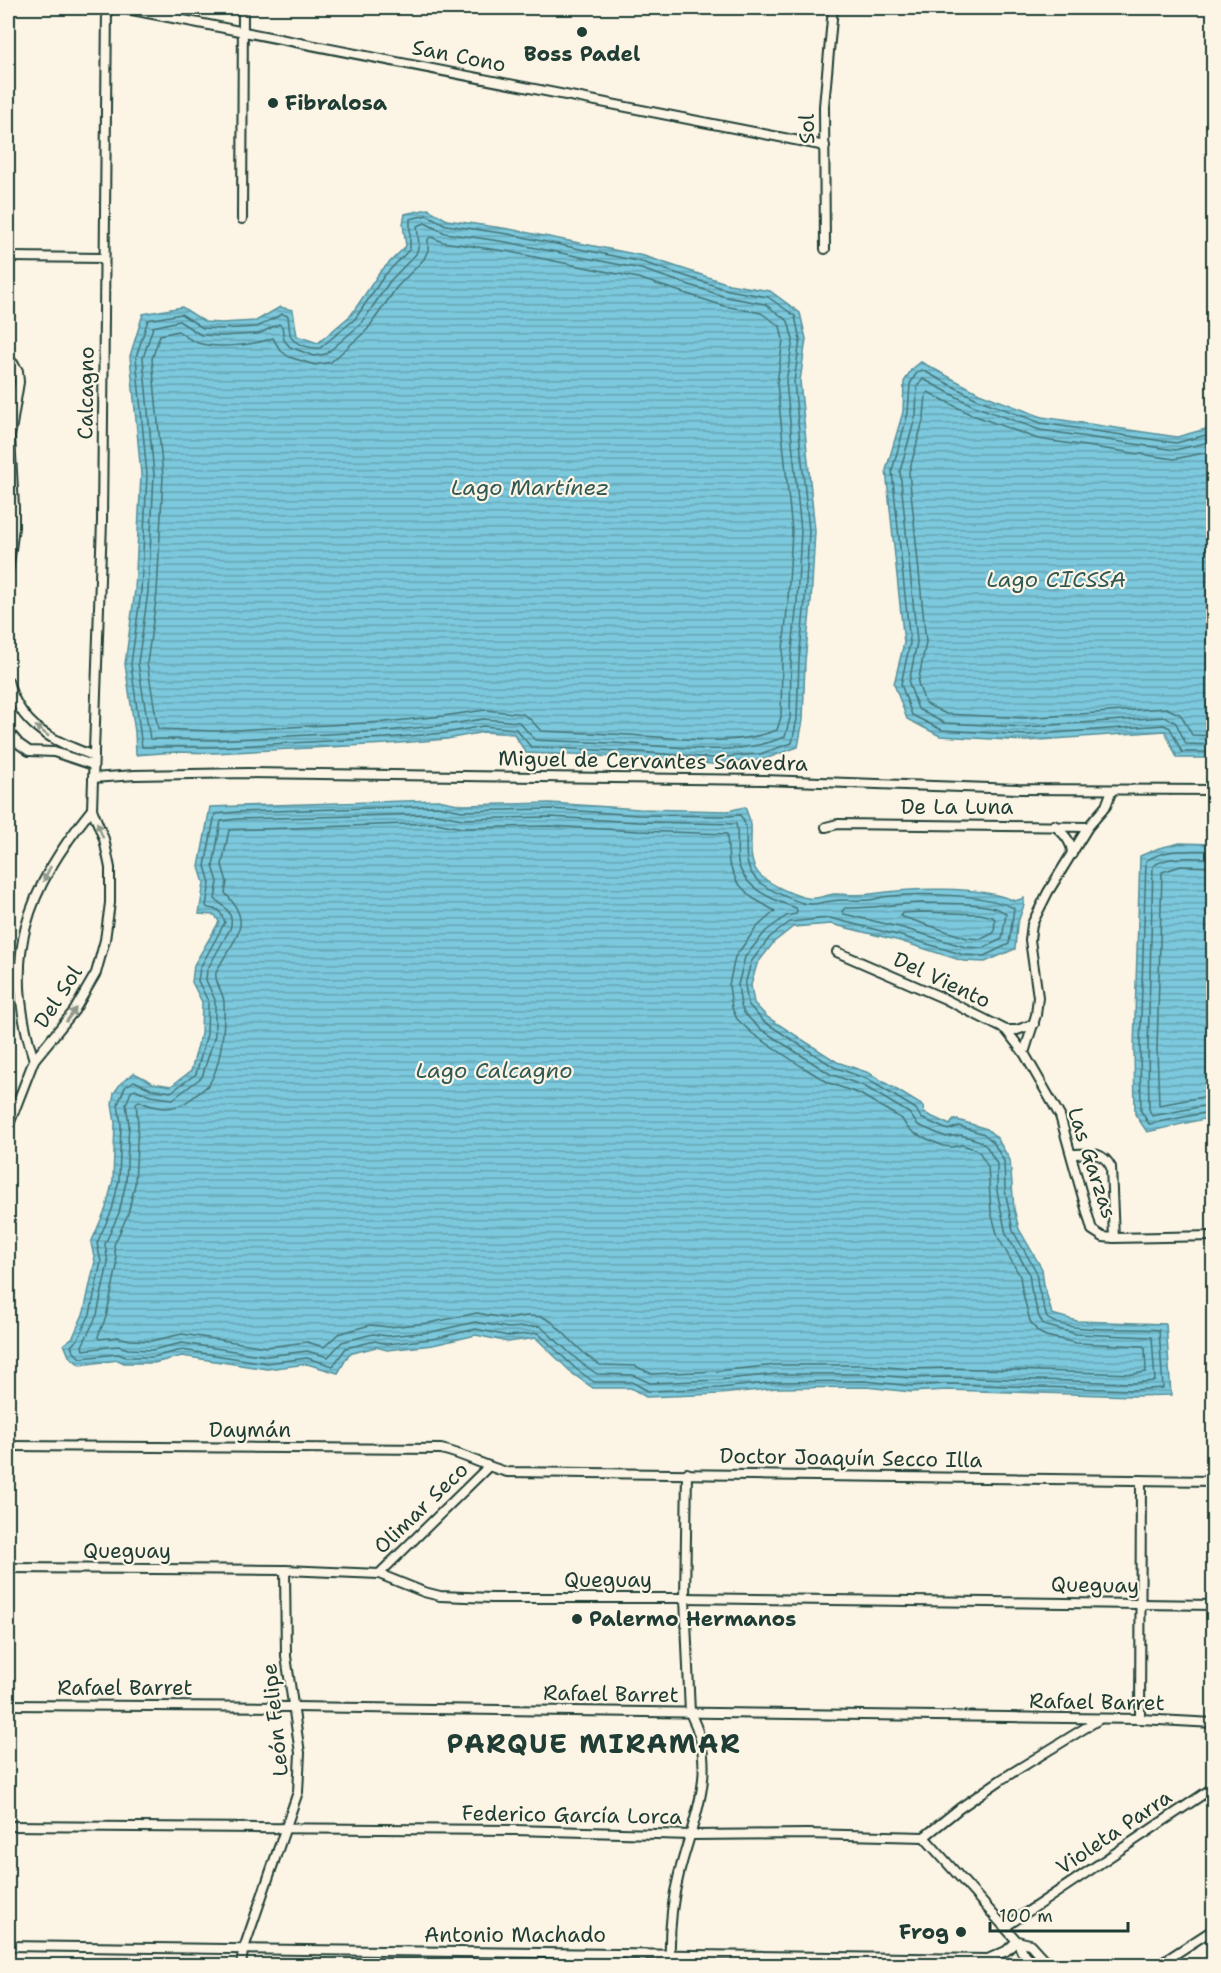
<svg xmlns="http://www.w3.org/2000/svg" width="1221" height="1973" font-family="'Shantell Sans',sans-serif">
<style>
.water{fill:url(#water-rules);stroke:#579099;stroke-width:1.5}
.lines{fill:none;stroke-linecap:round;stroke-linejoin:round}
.shore{stroke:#447577;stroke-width:1.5}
.street-casing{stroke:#1f3d34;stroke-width:12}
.street{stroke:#fcf5e5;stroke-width:8}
.oneway{fill:#8e998c}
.poi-dot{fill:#1f3d34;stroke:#fcf5e5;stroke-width:2}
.labels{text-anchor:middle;stroke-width:4.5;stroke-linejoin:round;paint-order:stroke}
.poi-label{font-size:21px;font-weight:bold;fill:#1f3d34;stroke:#fcf5e5;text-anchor:start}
.street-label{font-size:21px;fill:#1f3d34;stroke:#fcf5e5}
.water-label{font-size:22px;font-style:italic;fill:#325956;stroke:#fcf5e5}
.district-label{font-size:27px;font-weight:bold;letter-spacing:1.5px;fill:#1f3d34;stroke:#fcf5e5}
</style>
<defs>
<pattern id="water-rules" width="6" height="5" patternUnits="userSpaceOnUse" patternTransform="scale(1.5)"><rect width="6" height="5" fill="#7cc8dc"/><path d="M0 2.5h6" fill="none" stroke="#65a4b3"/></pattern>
</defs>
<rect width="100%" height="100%" fill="#fcf5e5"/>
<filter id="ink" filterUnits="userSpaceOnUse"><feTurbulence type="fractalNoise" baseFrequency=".0167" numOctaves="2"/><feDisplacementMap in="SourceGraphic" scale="12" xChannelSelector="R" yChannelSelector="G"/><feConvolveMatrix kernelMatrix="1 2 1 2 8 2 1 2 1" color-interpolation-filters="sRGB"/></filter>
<g filter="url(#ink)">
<g class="water">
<path d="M428,209L447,220L509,229L644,256L729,284L770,291L800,313L806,339L800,381L815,531L811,602L805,661L803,720L798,747L762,760L712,764L640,758L526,753L514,734L484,732L447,739L387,744L215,753L176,752L136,755L135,732L125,664L135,590L141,474L130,356L143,314L182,307L205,322L221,323L256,321L280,307L293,310L297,336L318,343L351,315L380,272L406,246L403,224L405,214Z"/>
<path d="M921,362L979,393L1042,417L1177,437L1213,427V758H1177L1165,731L1026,741L940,736L907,719L894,684L904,643L886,470L903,412L904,382L911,370Z"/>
<path d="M438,800L463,805L550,803L639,809L728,811L745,807C747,813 750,819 751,825C752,839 748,856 756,870C763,882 793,895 807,898C816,900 826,895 834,894C846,894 859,896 871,894C911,888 978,885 1015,901L1024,898V905L1017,925L1015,949L985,962L963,961L900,941L831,924L793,927L774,942L757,964L751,985L754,1003L767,1017L837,1062L869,1073L923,1106L924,1113L950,1125L954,1119L987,1129L997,1138L1010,1160L1014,1209L1019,1229L1042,1269L1044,1285L1052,1314L1077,1321L1166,1324L1171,1395L1133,1396L947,1390L911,1392L866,1387L777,1388L720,1394L646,1397L631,1388H593L573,1374L536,1338L508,1342L476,1335L433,1345L387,1350L376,1347L349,1354L338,1373L307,1364L267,1369L182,1356L154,1363H124L118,1360L80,1365L69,1356L64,1344L73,1337L84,1312L95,1261L91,1243L106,1208L113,1180L115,1123L112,1104L114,1093L121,1083L134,1073L153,1083L171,1086L191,1071L201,1034L202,1002L192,982L194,965L219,922L215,915L199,914L204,883L199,867L210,807Z"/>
<path d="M1180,843L1213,844V1117L1147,1132L1135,1114L1134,1048L1140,856L1159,848Z"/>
</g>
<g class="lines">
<g class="shore">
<path d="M427,215L446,225L508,234L642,262L728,290L768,297L795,316L800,340L794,382L809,531L805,601L799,660L797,719L792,743L760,754L712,758L640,752L531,747L516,729L483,726L446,733L386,738L215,747H142L131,664L141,591L147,475L136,357L148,320L181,314L203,328L221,329L257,327L282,314L288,316C289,322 289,332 291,337C295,345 313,349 320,348L355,319L384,276L410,249V219Z"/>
<path d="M425,223L445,233L506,242L641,269L726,297L765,304L788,321L793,340L786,382L801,531L797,601L791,660L790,718L785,737C735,756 694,748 643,745C607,742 571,742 535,740L519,722L483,719L445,725L386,731L215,740L150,739L138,663L148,592L154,475L143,358L153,327L179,321L201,335L221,336L258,334L279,324L282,326L284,340L290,347L314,356L326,354L361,324L390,281L416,254L419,245L417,226Z"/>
<path d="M431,237L443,242L505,251L638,278L724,306L761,313L780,326L783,340L777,383L792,531L788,600L782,659L781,717L777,730C733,747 687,738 641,736C608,733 574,733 541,731L530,719L523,714L485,710L443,716L385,722L215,731L158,729L147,663L157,593L163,476L152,359L160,335L178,331C184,335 191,341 198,343C217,349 255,345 273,338L280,350L289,357L315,365L331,362L367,330L397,287L424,259L428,250V239Z"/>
<path d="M1214,433L1176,443L1041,423L977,399L922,370L916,374L910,384L908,413L892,471L910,643L901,684L912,715L942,730L1026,735L1164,725L1170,728L1182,752H1214"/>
<path d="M1214,441L1175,450L1040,430L974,406L923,379L917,386L916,415L900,471L917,642L909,683L918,709L944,723L1025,727L1165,717L1176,723L1186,744L1214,745"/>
<path d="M1214,451L1174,459L1038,439L970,414L928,392L926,394L924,417L909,472L926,642L918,683L925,703L946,714L1025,718L1166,708L1181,715L1192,735L1214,736"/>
<path d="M437,806L462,811L550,809L638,815L728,816L740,815C755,833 735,860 759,882C767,889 799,904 810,904C817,905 825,901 832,901C844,899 857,901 869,900C874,900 878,898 883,897C916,892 985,894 1014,908L1009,944L984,956L964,955L901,936L830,918L790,922L770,937L751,962L745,985L748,1004L763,1021L834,1067L867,1079L916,1109L921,1118L948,1130L959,1126L984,1134L993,1142L1004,1161L1005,1190L1013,1231L1036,1271L1038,1287L1047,1318C1068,1334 1131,1327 1159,1330L1163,1388L1133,1390L947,1384L911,1386L865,1381L777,1382L720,1388L648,1391L632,1382H594L576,1369L538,1333L508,1336L476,1329L432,1339L387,1344L375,1341L346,1348L333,1366L307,1358L267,1363L182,1350L153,1357H126L118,1354L80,1358L74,1352L71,1346L78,1339L90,1314L95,1291L101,1262L97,1243L112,1210L119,1180L121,1124L118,1104L125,1087L134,1081L151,1089L171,1092L196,1074L207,1034L208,1001L198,981L200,968L225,922L219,910L208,908L206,906L210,883L205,866L215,814L237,812Z"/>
<path d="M436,814L462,819L550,817L638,822L736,824C739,836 736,850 738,862C744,889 773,900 796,908L797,911L796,914L786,916L766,931L745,957L738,985L741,1006L744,1013L759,1028L830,1074L864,1086L909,1113L918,1125L946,1137L961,1135L980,1141L987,1147L997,1164V1191L1006,1234L1029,1273L1031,1289L1039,1317L1044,1325L1076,1334L1152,1337L1155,1381L1133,1383L948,1377L911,1378L865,1374H776L719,1380L650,1383L633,1375L597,1374L581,1363L540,1326L508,1328L475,1322L431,1332L388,1336L373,1334L342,1342L328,1357L307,1351L267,1356L182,1343L152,1350L128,1349L118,1346L83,1350L82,1346L97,1315L108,1263L105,1244L119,1213L126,1182L129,1124L126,1104L131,1092L135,1089L150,1096L173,1099L202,1077L215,1035V1000L206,980L207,970L230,929C235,914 225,907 215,899L218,882L213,866L221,821L237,819Z"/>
<path d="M436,823L462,828L550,826L638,831L727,834L729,863L737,882L751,897L775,911L757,927L735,957L729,985L732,1008L737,1019L753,1034L801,1066L829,1083L860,1094L902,1119L907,1127L914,1133L943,1146L952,1147L962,1145L975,1149L980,1153L988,1167L991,1212L998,1237L1020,1276L1022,1290L1030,1321L1038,1332L1046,1336L1076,1343L1143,1346L1145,1348L1146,1372L1133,1374L948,1368L911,1369L865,1365H776L718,1371L652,1374L635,1366L600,1365L587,1356L552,1322L543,1317L527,1316L509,1319L477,1313L429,1323L389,1327L370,1325L338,1334L324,1347L307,1342L267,1347L182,1334L151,1341L130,1340L118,1337L99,1339L98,1336L106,1317L117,1266L114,1245L128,1214L135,1184L138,1124L136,1103L139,1101C157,1110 175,1111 191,1099C197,1094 204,1090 209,1084C221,1067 225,1024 224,1003C224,992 214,983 216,973C231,939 257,927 225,893L227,882L222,865L229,830Z"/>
<path d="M1214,850C1189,852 1167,847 1146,861L1140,1048L1141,1111L1149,1124L1214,1111"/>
<path d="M1214,858C1192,859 1171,854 1153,866L1148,1048L1149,1109L1152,1116L1214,1104"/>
<path d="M1214,867L1181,866L1162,872L1157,1049L1159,1105L1214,1095"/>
<path d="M922,903C941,904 993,901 1006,914L1002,939L983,948L965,947L903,928L844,914L842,911L845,908C871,908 896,904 922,903Z"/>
<path d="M922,912L980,914L993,917L995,920L994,933L981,939L967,938L900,916L902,913Z"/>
</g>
<g class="street-casing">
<g id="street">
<path d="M122,8L825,146"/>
<path d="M242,219L243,8"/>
<path d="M825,249L824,106L833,8"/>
<path d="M8,257L104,258"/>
<path d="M8,361L13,363L18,371L19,382L10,437L14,507V527L8,572"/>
<path d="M8,681C20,727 53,741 94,756"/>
<path d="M8,731L19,744L29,751L54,752L93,765"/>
<path d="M93,778L135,775L248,773L764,780L1018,789L1214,790"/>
<path d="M1112,790L1106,806L1088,827L1048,892L1032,924L1030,940L1038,997L1036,1015L1024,1053L1060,1116L1092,1230L1103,1237L1114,1238L1214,1236"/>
<path d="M1054,825C1063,833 1072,841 1072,854"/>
<path d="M826,827L838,824L1088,827"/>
<path d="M837,952L943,998L1006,1030H1017L1034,1024"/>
<path d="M1006,1030L1024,1053"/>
<path d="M34,1060C1,957 26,891 92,809"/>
<path d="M8,1127L34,1060L74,1011L96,973L105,940L110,903V868L104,839L92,809L102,521L107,8"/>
<path d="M1072,1154C1089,1154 1102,1150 1111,1167L1114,1238"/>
<path d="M8,1446L441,1449C464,1454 484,1466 507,1472L1214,1481"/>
<path d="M8,1568L285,1570L379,1574L424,1592L440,1596L492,1598H685L1214,1605"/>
<path d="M379,1574L488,1467"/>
<path d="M8,1705L294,1707L1140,1719L1214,1723"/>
<path d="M1140,1719L1141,1480"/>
<path d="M8,1826L515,1830L691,1835L807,1834L924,1837L960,1808L1002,1779L1098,1720"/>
<path d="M924,1837L1017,1941L1022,1952L1036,1966"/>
<path d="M1005,1927L1214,1787"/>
<path d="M1017,1941L1030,1944L1050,1966"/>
<path d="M8,1946L988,1959L1006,1951L1017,1941"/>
<path d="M241,1966L243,1951L298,1792L300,1753L286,1656L285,1570"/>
<path d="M670,1966C669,1935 671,1904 679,1874C693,1818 720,1769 690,1713L685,1598L687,1473"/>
<path d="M1157,1966L1214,1929"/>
</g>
</g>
<use href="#street" class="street"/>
</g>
<defs><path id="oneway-solid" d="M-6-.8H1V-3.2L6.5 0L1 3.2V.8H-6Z" transform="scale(1.5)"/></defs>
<g class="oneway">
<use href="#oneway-solid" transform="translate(42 731) rotate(-142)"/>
<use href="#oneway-solid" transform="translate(100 830) rotate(-111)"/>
<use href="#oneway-solid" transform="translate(47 874) rotate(116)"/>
<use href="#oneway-solid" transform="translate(71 1015) rotate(-54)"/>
</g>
</g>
<g class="poi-dot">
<circle cx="582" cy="32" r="6"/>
<circle cx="273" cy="103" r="6"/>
<circle cx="577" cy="1619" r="6"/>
<circle cx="961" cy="1932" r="6"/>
</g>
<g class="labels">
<g class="poi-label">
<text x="582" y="61" text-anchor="middle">Boss Padel</text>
<text x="285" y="110">Fibralosa</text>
<text x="589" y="1626">Palermo Hermanos</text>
<text x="949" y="1939" text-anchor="end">Frog</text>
</g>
<g class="street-label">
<text transform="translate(459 56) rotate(11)" y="7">San Cono</text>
<text transform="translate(807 129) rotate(-91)" y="7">Sol</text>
<text transform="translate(86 393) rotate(-89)" y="7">Calcagno</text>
<text transform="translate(653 761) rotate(1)" y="7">Miguel de Cervantes Saavedra</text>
<text x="957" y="814">De La Luna</text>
<text transform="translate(942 980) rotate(25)" y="7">Del Viento</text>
<text transform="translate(58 997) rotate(-57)" y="7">Del Sol</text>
<text transform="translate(1092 1163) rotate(72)" y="7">Las Garzas</text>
<text x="250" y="1437">Daymán</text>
<text transform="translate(851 1458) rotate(1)" y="7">Doctor Joaquín Secco Illa</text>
<text transform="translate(421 1508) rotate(-44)" y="7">Olimar Seco</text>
<text x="127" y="1558">Queguay</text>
<text x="608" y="1587">Queguay</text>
<text transform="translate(1095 1585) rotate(1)" y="7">Queguay</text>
<text x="125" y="1695">Rafael Barret</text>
<text transform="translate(611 1694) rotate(1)" y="7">Rafael Barret</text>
<text transform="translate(1097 1702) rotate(1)" y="7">Rafael Barret</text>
<text transform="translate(275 1720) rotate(-96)" y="7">León Felipe</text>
<text transform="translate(572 1815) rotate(1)" y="7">Federico García Lorca</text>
<text transform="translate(1114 1832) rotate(-34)" y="7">Violeta Parra</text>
<text x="515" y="1942">Antonio Machado</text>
</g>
<g class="water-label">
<text x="530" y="495">Lago Martínez</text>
<text x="1056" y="587">Lago CICSSA</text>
<text x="494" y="1078">Lago Calcagno</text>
</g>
<g class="district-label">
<text x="594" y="1753">PARQUE MIRAMAR</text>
</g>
</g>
<rect width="1221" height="1973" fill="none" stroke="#fcf5e5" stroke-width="30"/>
<rect x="15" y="15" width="1191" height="1943" fill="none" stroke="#1f3d34" stroke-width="2" filter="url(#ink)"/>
<path d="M990 1922v9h138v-9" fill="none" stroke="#1f3d34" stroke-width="3"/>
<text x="999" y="1922" font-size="18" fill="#1f3d34" stroke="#fcf5e5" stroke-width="4.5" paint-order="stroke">100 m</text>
</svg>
